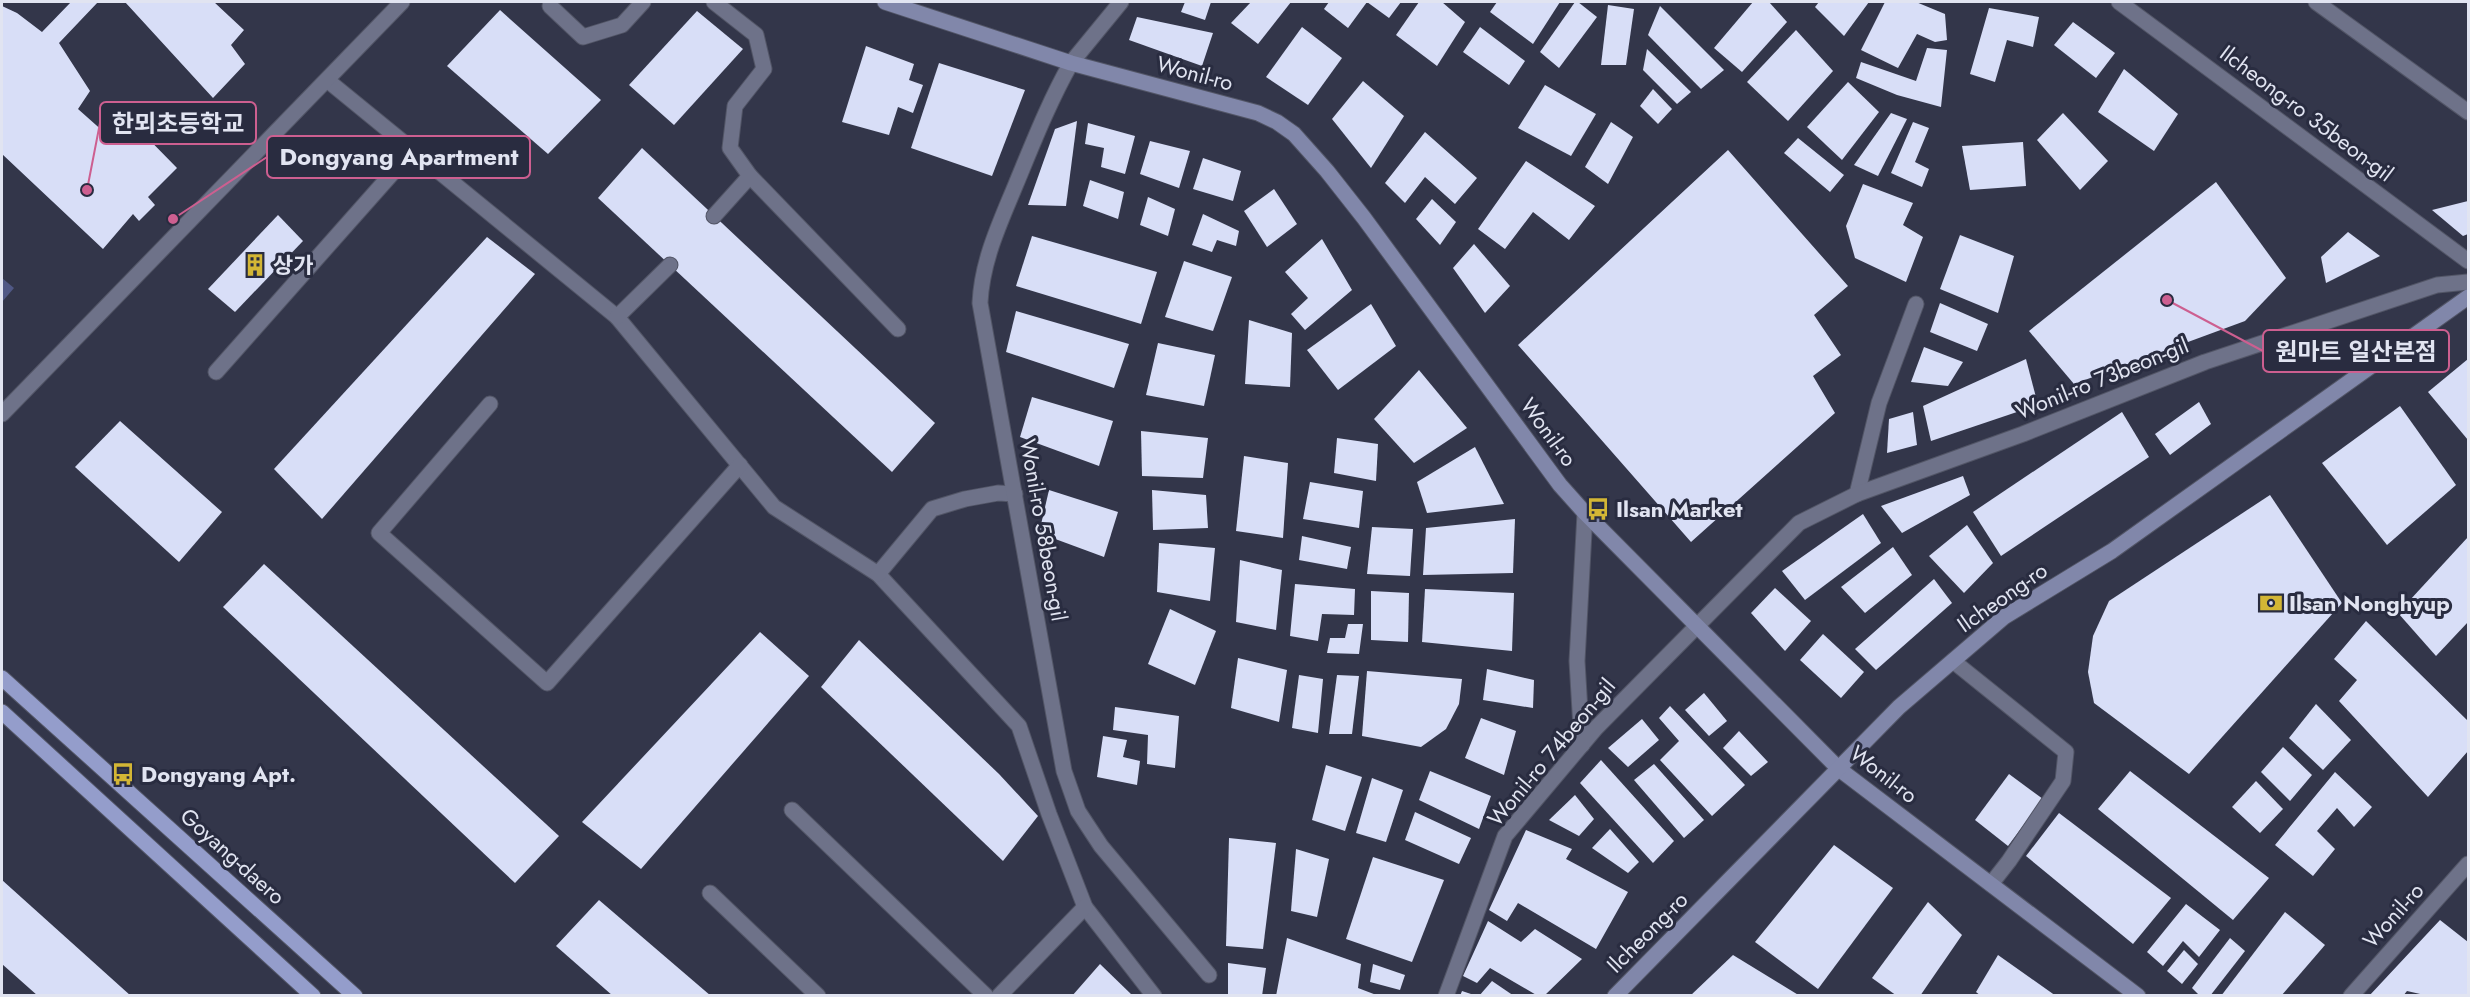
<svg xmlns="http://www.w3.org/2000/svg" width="2470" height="997" font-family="Jost,'Noto Sans KR',sans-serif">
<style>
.green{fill:#505885}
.building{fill:#d8def7}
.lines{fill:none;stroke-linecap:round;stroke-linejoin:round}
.lane-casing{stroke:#525566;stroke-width:17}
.street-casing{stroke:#525566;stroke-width:17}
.secondary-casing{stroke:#525566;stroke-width:17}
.primary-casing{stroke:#525566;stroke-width:17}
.lane{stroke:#6e7289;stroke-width:15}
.street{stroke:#6e7289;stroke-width:15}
.secondary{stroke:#8187aa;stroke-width:15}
.primary{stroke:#949dcb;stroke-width:15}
.labels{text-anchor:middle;stroke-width:6;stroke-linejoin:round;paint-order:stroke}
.street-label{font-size:22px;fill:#e1e4f1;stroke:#292c40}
.poi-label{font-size:22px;font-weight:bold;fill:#e1e4f1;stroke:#292c40;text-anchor:start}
.leader{fill:none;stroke:#cd5f90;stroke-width:2}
.callout-dot{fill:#cd5f90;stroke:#292c40;stroke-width:2}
.callout{fill:#292c40;stroke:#cd5f90;stroke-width:2}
.callout-label{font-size:24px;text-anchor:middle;font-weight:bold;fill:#e1e4f1}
</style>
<rect width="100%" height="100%" fill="#33364a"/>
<path class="green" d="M2,278L14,288L2,302Z"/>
<g class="building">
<path d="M71,2H98L59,43L90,91L78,109L105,133L123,113L177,168L148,197L155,205L139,221L133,214L103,249L2,154V6L17,13L42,32Z"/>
<path d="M125,2H214L244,30L231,45L245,64L213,98Z"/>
<path d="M1185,2H1211L1205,20L1181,12Z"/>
<path d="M1251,2H1291L1258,44L1231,23Z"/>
<path d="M1329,2H1367L1348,28L1324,9Z"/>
<path d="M1367,2H1401L1389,18Z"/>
<path d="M1419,2H1442L1465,22L1437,66L1396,35Z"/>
<path d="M1497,2H1560L1533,44L1490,12Z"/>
<path d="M1575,2H1578L1597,17L1559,68L1540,52Z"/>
<path d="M1753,2H1769L1787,22L1742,72L1714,48Z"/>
<path d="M1819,2H1869L1844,36L1815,7Z"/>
<path d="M1885,2H1916L1945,14L1947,40L1935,42L1917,34L1898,68L1861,50Z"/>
<path d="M1608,5L1634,9L1626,65H1601Z"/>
<path d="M1660,6L1724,70L1701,89L1648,35Z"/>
<path d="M1989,8L2039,17L2033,47L2007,40L1995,82L1970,74Z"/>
<path d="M500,10L601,100L548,154L447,66Z"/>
<path d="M697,11L743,49L674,125L629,85Z"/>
<path d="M1137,17L1213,33L1202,66L1129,40Z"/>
<path d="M2073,22L2115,53L2096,78L2054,45Z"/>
<path d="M1302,27L1342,58L1308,105L1266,77Z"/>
<path d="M1480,27L1525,61L1509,85L1463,52Z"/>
<path d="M1796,30L1833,71L1788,121L1747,82Z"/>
<path d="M866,46L914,64L909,80L923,85L913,113L898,107L889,135L842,122Z"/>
<path d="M1927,48L1947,50L1941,107L1897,95L1856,78L1861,62L1916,81Z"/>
<path d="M1647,49L1691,92L1677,104L1643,70Z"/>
<path d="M939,63L1025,90L992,176L911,148Z"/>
<path d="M2124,69L2178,114L2154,151L2098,112Z"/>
<path d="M1363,81L1404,116L1371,168L1332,119Z"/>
<path d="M1848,82L1879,112L1842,160L1807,127Z"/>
<path d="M1545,85L1596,114L1571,156L1518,128Z"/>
<path d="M1653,89L1672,109L1658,124L1640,106Z"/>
<path d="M1891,113L1907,119L1878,176L1854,165Z"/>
<path d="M2063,113L2108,161L2080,190L2037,140Z"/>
<path d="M1077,121L1066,206L1028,205L1055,129Z"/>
<path d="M1611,122L1633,137L1608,184L1585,167Z"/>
<path d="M1913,122L1929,128L1915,162L1929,169L1922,187L1891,173Z"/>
<path d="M1088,123L1135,136L1125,174L1101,167L1104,148L1085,144Z"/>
<path d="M1425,132L1477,178L1455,204L1425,177L1405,203L1385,183Z"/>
<path d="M1798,138L1844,175L1830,192L1784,153Z"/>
<path d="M1150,141L1190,151L1179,188L1140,174Z"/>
<path d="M2023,142L2026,186L1970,190L1962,146Z"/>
<path d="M642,148L935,423L892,472L598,198Z"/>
<path d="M1728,150L1848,286L1814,315L1841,355L1813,376L1835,413L1691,542L1518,345Z"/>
<path d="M1203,158L1241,171L1233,201L1193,189Z"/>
<path d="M1526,161L1595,206L1569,240L1533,212L1505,249L1478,229Z"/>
<path d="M1090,180L1124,192L1118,219L1083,206Z"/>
<path d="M2216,182L2286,278L2245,321L2074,384L2029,331Z"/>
<path d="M1863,184L1913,203L1903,225L1923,237L1906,282L1855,258L1846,226Z"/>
<path d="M1274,189L1297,224L1267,247L1244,211Z"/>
<path d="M1148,197L1175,209L1168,236L1140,225Z"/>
<path d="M1432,199L1456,222L1440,245L1416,219Z"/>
<path d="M2468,201V234L2463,236L2432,210Z"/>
<path d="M1203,214L1239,231L1236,246L1217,240L1212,252L1192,245Z"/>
<path d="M278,215L303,241L235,312L208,289Z"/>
<path d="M2348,232L2380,256L2326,283L2321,257Z"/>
<path d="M1960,235L2014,256L1998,313L1940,289Z"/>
<path d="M1032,236L1157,272L1141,324L1016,286Z"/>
<path d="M487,237L535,274L322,519L274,469Z"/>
<path d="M1322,239L1352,290L1305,330L1291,314L1308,298L1285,272Z"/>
<path d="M1474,244L1510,286L1485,313L1453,268Z"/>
<path d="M1184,261L1232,277L1213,331L1165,317Z"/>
<path d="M1940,303L1988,324L1977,351L1930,332Z"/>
<path d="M1371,304L1396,346L1338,390L1307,350Z"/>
<path d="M1016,311L1129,344L1114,388L1006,352Z"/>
<path d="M1249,320L1292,333L1290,387L1245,384Z"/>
<path d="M1158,343L1215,355L1204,406L1146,395Z"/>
<path d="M1924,347L1963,362L1948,386L1911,382Z"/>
<path d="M2026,359L2038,405L1931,441L1923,406Z"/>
<path d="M2468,359V440L2428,392Z"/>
<path d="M1419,370L1467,428L1414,463L1374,419Z"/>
<path d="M1032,397L1113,421L1099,466L1020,437Z"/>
<path d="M2199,402L2211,424L2170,455L2155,434Z"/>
<path d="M2400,406L2456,485L2387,545L2322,463Z"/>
<path d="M1913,412L1917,445L1887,453L1889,419Z"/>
<path d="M2122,412L2149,457L2001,556L1973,512Z"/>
<path d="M120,421L222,512L179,562L75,467Z"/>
<path d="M1141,431L1208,438L1203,478L1142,476Z"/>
<path d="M1337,438L1378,444L1376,481L1334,473Z"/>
<path d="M1475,447L1504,504L1427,513L1417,482Z"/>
<path d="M1244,456L1288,463L1283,538L1236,531Z"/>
<path d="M1963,476L1970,495L1902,533L1881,506Z"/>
<path d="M1310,482L1363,491L1359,528L1303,519Z"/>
<path d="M1049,490L1118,512L1104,557L1039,533Z"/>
<path d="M1152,490L1206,495L1208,528L1153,530Z"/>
<path d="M2270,495L2342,603L2189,774L2094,703L2088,672L2093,636L2109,601Z"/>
<path d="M1863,514L1881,543L1805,600L1782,571Z"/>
<path d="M1515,519L1513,573L1423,575L1426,528Z"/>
<path d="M1967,525L1993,563L1964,593L1929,556Z"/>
<path d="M1372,527L1413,529L1410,576L1367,574Z"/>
<path d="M1302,536L1351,547L1347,569L1299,560Z"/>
<path d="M2468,537V622L2436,656L2398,613Z"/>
<path d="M1159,543L1215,548L1210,601L1157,592Z"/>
<path d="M1893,547L1912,575L1865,613L1841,587Z"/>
<path d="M1240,560L1282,570L1276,630L1236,622Z"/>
<path d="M264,564L559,836L515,883L223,607Z"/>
<path d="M1934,579L1952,603L1876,670L1855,649Z"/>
<path d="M1295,584L1355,589L1354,615L1322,614L1318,641L1290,636Z"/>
<path d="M1775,588L1811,621L1785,651L1751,613Z"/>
<path d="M1425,589L1514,593L1512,651L1422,642Z"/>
<path d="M1371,591L1409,593L1408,642L1371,640Z"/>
<path d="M1170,609L1216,631L1195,685L1148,664Z"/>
<path d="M2366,621L2468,721V751L2428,797L2339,701L2357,680L2334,659Z"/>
<path d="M1348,624H1363L1359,654L1327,653L1330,638H1345Z"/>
<path d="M760,632L809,676L641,869L582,822Z"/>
<path d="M1823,634L1864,672L1841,698L1800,660Z"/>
<path d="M859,640L999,774L1038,816L1003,861L821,687Z"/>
<path d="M1238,658L1287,670L1279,722L1231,708Z"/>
<path d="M1487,669L1534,680L1533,708L1483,700Z"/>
<path d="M1367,671L1462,679L1459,704L1446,729L1421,747L1362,736Z"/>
<path d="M1299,675L1323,679L1318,733L1292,728Z"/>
<path d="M1337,675L1359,676L1352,734H1329Z"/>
<path d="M1704,693L1727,721L1709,736L1685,710Z"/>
<path d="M2316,704L2351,740L2323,770L2289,738Z"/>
<path d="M1670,706L1745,785L1712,816L1660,760L1679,741L1659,718Z"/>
<path d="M1115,707L1179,716L1175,768L1147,764L1148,735L1113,730Z"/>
<path d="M1481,718L1516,731L1504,775L1465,758Z"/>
<path d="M1642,719L1659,740L1628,767L1608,748Z"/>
<path d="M1739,731L1768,762L1751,776L1723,748Z"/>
<path d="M1103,736L1127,740L1123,757L1140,761L1137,785L1097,777Z"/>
<path d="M2283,747L2312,775L2290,801L2261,772Z"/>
<path d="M1601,760L1674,841L1653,863L1580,783Z"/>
<path d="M1654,764L1704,820L1684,838L1634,780Z"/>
<path d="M1326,765L1362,777L1345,831L1312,820Z"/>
<path d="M1430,771L1491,796L1479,829L1419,800Z"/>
<path d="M2130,771L2269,878L2233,920L2098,809Z"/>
<path d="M2335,772L2372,807L2354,827L2337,808L2317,831L2335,849L2313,876L2275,845Z"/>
<path d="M2009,774L2043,799L2008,846L1975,820Z"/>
<path d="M1372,778L1403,790L1386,842L1356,833Z"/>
<path d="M2256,781L2283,809L2260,833L2232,807Z"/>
<path d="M1575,795L1594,819L1579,836L1549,820Z"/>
<path d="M1415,812L1471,838L1459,864L1405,840Z"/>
<path d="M2059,813L2171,898L2133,944L2026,856Z"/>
<path d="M1610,829L1639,862L1628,873L1592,848Z"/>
<path d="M1526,830L1572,849L1566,859L1628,892L1596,949L1518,903L1507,921L1489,910Z"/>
<path d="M1229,838L1276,843L1263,949L1226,946Z"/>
<path d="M1834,845L1893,888L1818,989L1755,942Z"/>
<path d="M1296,849L1329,859L1317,917L1291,911Z"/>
<path d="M1373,857L1444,880L1412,962L1346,939Z"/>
<path d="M2,880L131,996H38L2,964Z"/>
<path d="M599,900L711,996H613L556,946Z"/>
<path d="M1928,902L1962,935L1920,996H1897L1872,978Z"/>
<path d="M2186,904L2220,930L2199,957L2183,941L2163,966L2147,952Z"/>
<path d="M2285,912L2325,945L2281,996H2221Z"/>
<path d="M2440,920L2468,942L2467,996H2429L2407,991L2403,996H2369Z"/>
<path d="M1488,921L1521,942L1535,929L1582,959L1544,996H1538L1490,968L1477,983L1463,976Z"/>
<path d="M1287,938L1361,964L1358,988L1379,996H1276Z"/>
<path d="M2230,938L2245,951L2210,996H2200L2192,988Z"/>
<path d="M2184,950L2198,964L2182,984L2167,971Z"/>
<path d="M1733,955L1800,996H1690Z"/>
<path d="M1998,955L2056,996H1981L1976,992Z"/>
<path d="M1228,963L1266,968L1262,996H1228Z"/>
<path d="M1100,964L1133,996H1072Z"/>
<path d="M1373,964L1405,975L1400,990L1370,982Z"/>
<path d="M1492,981L1514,996H1479Z"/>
<path d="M1462,991L1474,995V996H1460Z"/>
</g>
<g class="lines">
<g class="lane-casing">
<g id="lane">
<path d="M714,2L756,35L764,69L735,106L730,148L750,176L898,329"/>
<path d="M2316,2L2468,112"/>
<path d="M550,6L583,37L622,25L643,2"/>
<path d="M1071,63L1121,2"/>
<path d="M327,80L617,317L774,507L878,574L1019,726L1049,814L1085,907L1154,996"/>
<path d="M714,216L750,176"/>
<path d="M617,317L670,265"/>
<path d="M216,372L412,151"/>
<path d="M490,404L379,533L547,683L740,465"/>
<path d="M878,574L932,509L965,499L998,493L1015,494"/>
<path d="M792,810L986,996"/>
<path d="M710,893L818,996"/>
<path d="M999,996L1085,907"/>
</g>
</g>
<g class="street-casing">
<g id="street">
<path d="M2119,2L2468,261"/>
<path d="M1071,63C1049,102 1033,143 1016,184C1000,223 982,260 980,303L1064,771L1078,811L1101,846L1209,975"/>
<path d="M2,414L402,2"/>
<path d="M1857,494L1879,403L1916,304"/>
<path d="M1953,661L2066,752L2063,781L2009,861L1991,884"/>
<path d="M1582,745L1577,661L1585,513"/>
<path d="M1446,996L1505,836L1596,728L1799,523L1857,494L2023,434L2205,362L2437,285L2468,282"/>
<path d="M2351,996L2468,864"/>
</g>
</g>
<g class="secondary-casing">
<g id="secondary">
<path d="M885,2L1071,63L1258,113L1277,122L1294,134L1327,171L1364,218L1560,485L1585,513L1839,769L2138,996"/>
<path d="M1615,996L1899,707L2004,617L2112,551L2468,297"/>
</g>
</g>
<g class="primary-casing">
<g id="primary">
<path d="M2,678L355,996"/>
<path d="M2,712L313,996"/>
</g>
</g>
<use href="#lane" class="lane"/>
<use href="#street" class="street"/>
<use href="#secondary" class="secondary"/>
<use href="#primary" class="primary"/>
</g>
<defs>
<g id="building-bare" transform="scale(1.8)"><path d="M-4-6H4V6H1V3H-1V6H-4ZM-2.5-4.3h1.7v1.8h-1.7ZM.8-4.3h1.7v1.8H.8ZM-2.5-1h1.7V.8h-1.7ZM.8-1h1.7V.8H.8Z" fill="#d3b635" stroke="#292c40" stroke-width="2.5" paint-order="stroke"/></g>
<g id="bus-bare" transform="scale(1.8)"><path d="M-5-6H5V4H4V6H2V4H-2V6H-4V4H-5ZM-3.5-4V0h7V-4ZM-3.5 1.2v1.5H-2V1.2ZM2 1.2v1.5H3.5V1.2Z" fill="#d3b635" stroke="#292c40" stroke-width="2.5" paint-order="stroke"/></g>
<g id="bank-bare" transform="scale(1.8)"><path d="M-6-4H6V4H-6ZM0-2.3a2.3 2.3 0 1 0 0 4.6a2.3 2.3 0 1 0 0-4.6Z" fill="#d3b635" stroke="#292c40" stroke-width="2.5" paint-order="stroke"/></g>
</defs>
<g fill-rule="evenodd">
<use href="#building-bare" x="255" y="265"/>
<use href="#bus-bare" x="1598" y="509"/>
<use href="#bank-bare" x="2271" y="603"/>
<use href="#bus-bare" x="123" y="774"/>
</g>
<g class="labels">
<g class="street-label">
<text transform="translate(1195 73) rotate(15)" y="8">Wonil-ro</text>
<text transform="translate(2307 113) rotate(37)" y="8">Ilcheong-ro 35beon-gil</text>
<text transform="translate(2102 378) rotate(-22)" y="8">Wonil-ro 73beon-gil</text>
<text transform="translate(1549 432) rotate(54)" y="8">Wonil-ro</text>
<text transform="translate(1044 530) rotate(80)" y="8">Wonil-ro 58beon-gil</text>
<text transform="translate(2002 597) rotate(-35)" y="8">Ilcheong-ro</text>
<text transform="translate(1551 752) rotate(-50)" y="8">Wonil-ro 74beon-gil</text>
<text transform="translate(1884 774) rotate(38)" y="8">Wonil-ro</text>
<text transform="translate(233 856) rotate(42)" y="8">Goyang-daero</text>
<text transform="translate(2393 915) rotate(-48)" y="8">Wonil-ro</text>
<text transform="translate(1647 932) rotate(-45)" y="8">Ilcheong-ro</text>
</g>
<g class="poi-label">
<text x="273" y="273">상가</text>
<text x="1616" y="517">Ilsan Market</text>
<text x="2289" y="611">Ilsan Nonghyup</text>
<text x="141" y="782">Dongyang Apt.</text>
</g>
</g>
<path class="leader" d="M87 190L100 123M173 219L267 157M2167 300L2263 351"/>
<g class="callout-dot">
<circle cx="87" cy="190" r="6"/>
<circle cx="173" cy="219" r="6"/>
<circle cx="2167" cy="300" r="6"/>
</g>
<g class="callout">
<rect x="100" y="102" width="156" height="42" rx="6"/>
<rect x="267" y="136" width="263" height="42" rx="6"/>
<rect x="2263" y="330" width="186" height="42" rx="6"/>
</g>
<g class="callout-label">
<text x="178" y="132">한뫼초등학교</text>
<text x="399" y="165">Dongyang Apartment</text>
<text x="2356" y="360">원마트 일산본점</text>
</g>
<rect width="2470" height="997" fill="none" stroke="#e1e4f1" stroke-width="6"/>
</svg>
